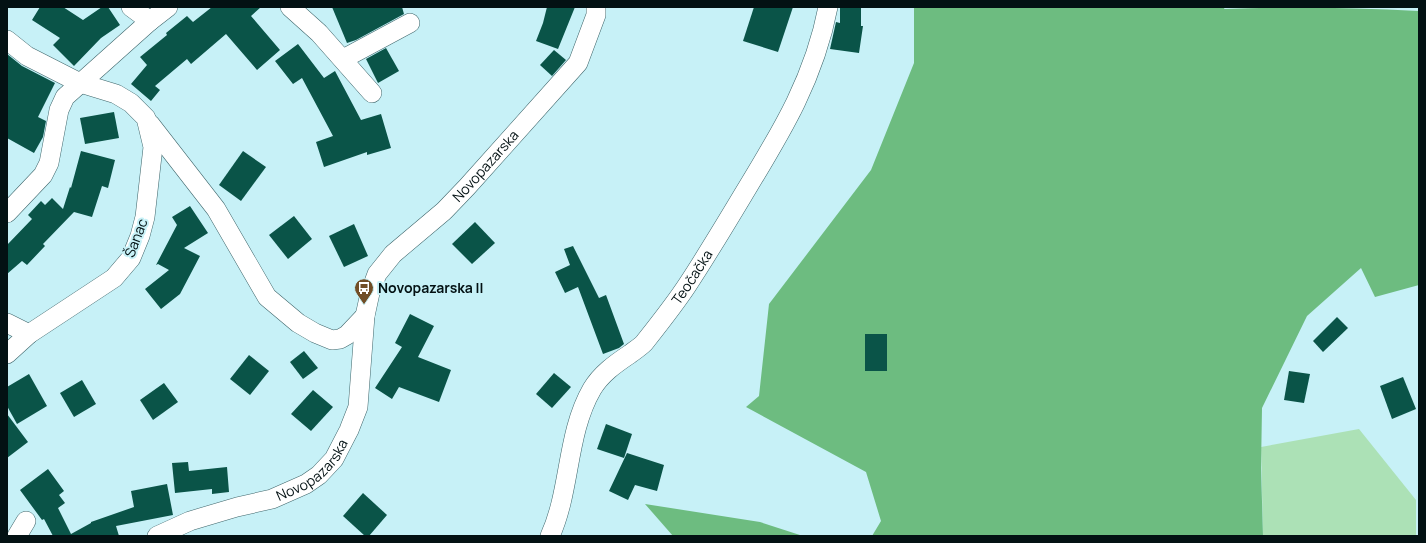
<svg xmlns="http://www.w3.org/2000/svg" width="1426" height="543" font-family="Manrope,sans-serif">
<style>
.green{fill:#ace1b6}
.forest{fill:#6dbc80}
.building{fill:#0a5448}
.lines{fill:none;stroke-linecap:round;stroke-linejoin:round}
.street-casing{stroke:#3f666b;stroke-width:20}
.street{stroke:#fff;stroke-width:19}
.labels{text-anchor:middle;stroke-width:4;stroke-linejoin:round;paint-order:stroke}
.street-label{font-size:14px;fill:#031113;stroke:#c7f1f7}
.poi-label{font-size:14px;font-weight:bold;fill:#031113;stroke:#c7f1f7;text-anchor:start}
</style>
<rect width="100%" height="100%" fill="#c7f1f7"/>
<path class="green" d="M1359,429L1416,500V536H1263L1261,447Z"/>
<g class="forest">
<path d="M914,7H1225L1224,9C1289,6 1354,8 1419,11V285L1375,297L1361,268L1307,316L1262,408L1261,468L1263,536H872L881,521L866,472L746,407L759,396L769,304L871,170L914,63Z"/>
<path d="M645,504L760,522L803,536H673Z"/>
</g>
<g class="building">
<path d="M40,7H63L83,20L102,7H108L120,25L101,38L74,66L53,45L60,38L32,20Z"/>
<path d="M212,7H261L251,16L280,50L257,70L226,34L191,64L187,59L155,86L160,90L151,101L131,84L147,65L140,57L167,35L166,33L187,16L193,22Z"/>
<path d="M332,7H402L404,14L356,40L347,43Z"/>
<path d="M547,7H575L558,49L536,41L543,23Z"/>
<path d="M754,7H793L778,52L743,41Z"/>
<path d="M840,7H861V26H863L859,53L830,49L836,22L840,23Z"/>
<path d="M298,44L324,78L335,71L361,120L381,114L391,148L367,155V152L324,167L316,142L333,136L302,78L293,84L275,61Z"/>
<path d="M386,48L399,71L378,83L366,59Z"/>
<path d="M554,50L566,60L552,76L540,65Z"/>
<path d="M7,54L22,66L55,83L38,117L46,121L43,137L34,153L7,138Z"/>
<path d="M114,112L119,138L85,144L80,118Z"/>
<path d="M81,151L115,160L108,188L102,186L92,217L74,212L43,244L45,246L27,265L22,261L7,274V245L32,219L28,215L41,201L45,205L52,198L63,209L70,187L71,188Z"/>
<path d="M243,151L266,167L241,201L219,185Z"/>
<path d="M190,206L208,233L184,248L200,256L180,294L161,309L145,289L169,270L158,264L156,265L177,225L172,217Z"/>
<path d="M294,216L312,239L288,259L269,235Z"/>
<path d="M475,222L495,243L472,264L452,244Z"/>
<path d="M354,224L368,256L344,267L329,236Z"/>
<path d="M573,246L599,298L606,295L624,344L619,348L603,354L578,287L565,293L555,272L570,265L564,249Z"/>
<path d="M410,314L434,326L418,357L451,370L439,402L399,387L392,399L375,388L402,347L395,343Z"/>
<path d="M1337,317L1348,328L1323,352L1313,341Z"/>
<rect x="865" y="334" width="22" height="37"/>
<path d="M304,351L318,368L303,379L290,362Z"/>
<path d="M249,355L269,371L250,395L230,379Z"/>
<path d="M1289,371L1310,374L1304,403L1284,400Z"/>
<path d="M554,373L571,387L552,408L536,394Z"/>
<path d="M29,374L47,406L17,424L7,406V387Z"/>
<path d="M1403,377L1416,409L1392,419L1380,386Z"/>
<path d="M82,380L96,404L74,417L60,393Z"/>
<path d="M164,383L178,402L153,420L140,400Z"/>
<path d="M313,390L333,407L311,431L291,414Z"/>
<path d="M7,414L28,442L7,458Z"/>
<path d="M606,424L632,434L624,458L597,449Z"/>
<path d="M627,453L664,465L657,491L635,485L628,500L609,491Z"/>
<path d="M188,462L189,471L227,467L229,492L212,494V489L175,493L172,463Z"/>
<path d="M48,469L64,491L59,495L65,503L58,508L71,534L91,523V522L134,507L131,491L167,484L173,515L116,526L119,536H53L44,519L42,520L20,490Z"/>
<path d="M363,493L387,515L369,536H365L343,516Z"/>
</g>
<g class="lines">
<g class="street-casing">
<g id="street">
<path d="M131,7L150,21"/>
<path d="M290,7L319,33L372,93"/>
<path d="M7,40L27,56L80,83L116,94L131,103L146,118L153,147L145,217L140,236L131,258L114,278L29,334L7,354"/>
<path d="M343,59L410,23"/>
<path d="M150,124L216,209L267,297L298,323L315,333L332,340L340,339L347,335L365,316"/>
<path d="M7,213L43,175L49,163L59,110L65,97L150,21L168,7"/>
<path d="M7,323L29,334"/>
<path d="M17,536L26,521"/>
<path id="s1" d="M157,536L190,521L237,507L272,499L306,484L319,475L334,459L349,430L358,407L365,316L370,293L377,274L393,254L444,211L467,187L578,63L596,15V7"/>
<path id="s2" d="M550,536C571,490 566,434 592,389C601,374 615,364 630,354C634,351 640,347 644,343C659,324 675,304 688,284C707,255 725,225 743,195C780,134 814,80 828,7"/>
</g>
</g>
<use href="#street" class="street"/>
</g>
<defs>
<g id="bus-pin" transform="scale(1)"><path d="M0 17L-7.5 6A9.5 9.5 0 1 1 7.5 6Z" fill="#714e27" stroke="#c7f1f7"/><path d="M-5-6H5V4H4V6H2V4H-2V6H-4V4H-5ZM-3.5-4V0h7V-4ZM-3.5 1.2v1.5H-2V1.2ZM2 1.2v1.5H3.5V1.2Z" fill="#fff"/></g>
</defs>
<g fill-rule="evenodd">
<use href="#bus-pin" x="364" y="288"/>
</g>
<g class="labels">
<g class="street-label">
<text dy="5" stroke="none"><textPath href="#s1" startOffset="542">Novopazarska</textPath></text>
<text transform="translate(136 238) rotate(-69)" y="5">Šanac</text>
<text dy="5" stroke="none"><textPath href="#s2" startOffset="305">Teočačka</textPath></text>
<text dy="5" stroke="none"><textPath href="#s1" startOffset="172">Novopazarska</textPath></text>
</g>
<g class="poi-label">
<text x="378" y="293">Novopazarska II</text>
</g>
</g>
<rect width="1426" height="543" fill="none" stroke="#031113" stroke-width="16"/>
</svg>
